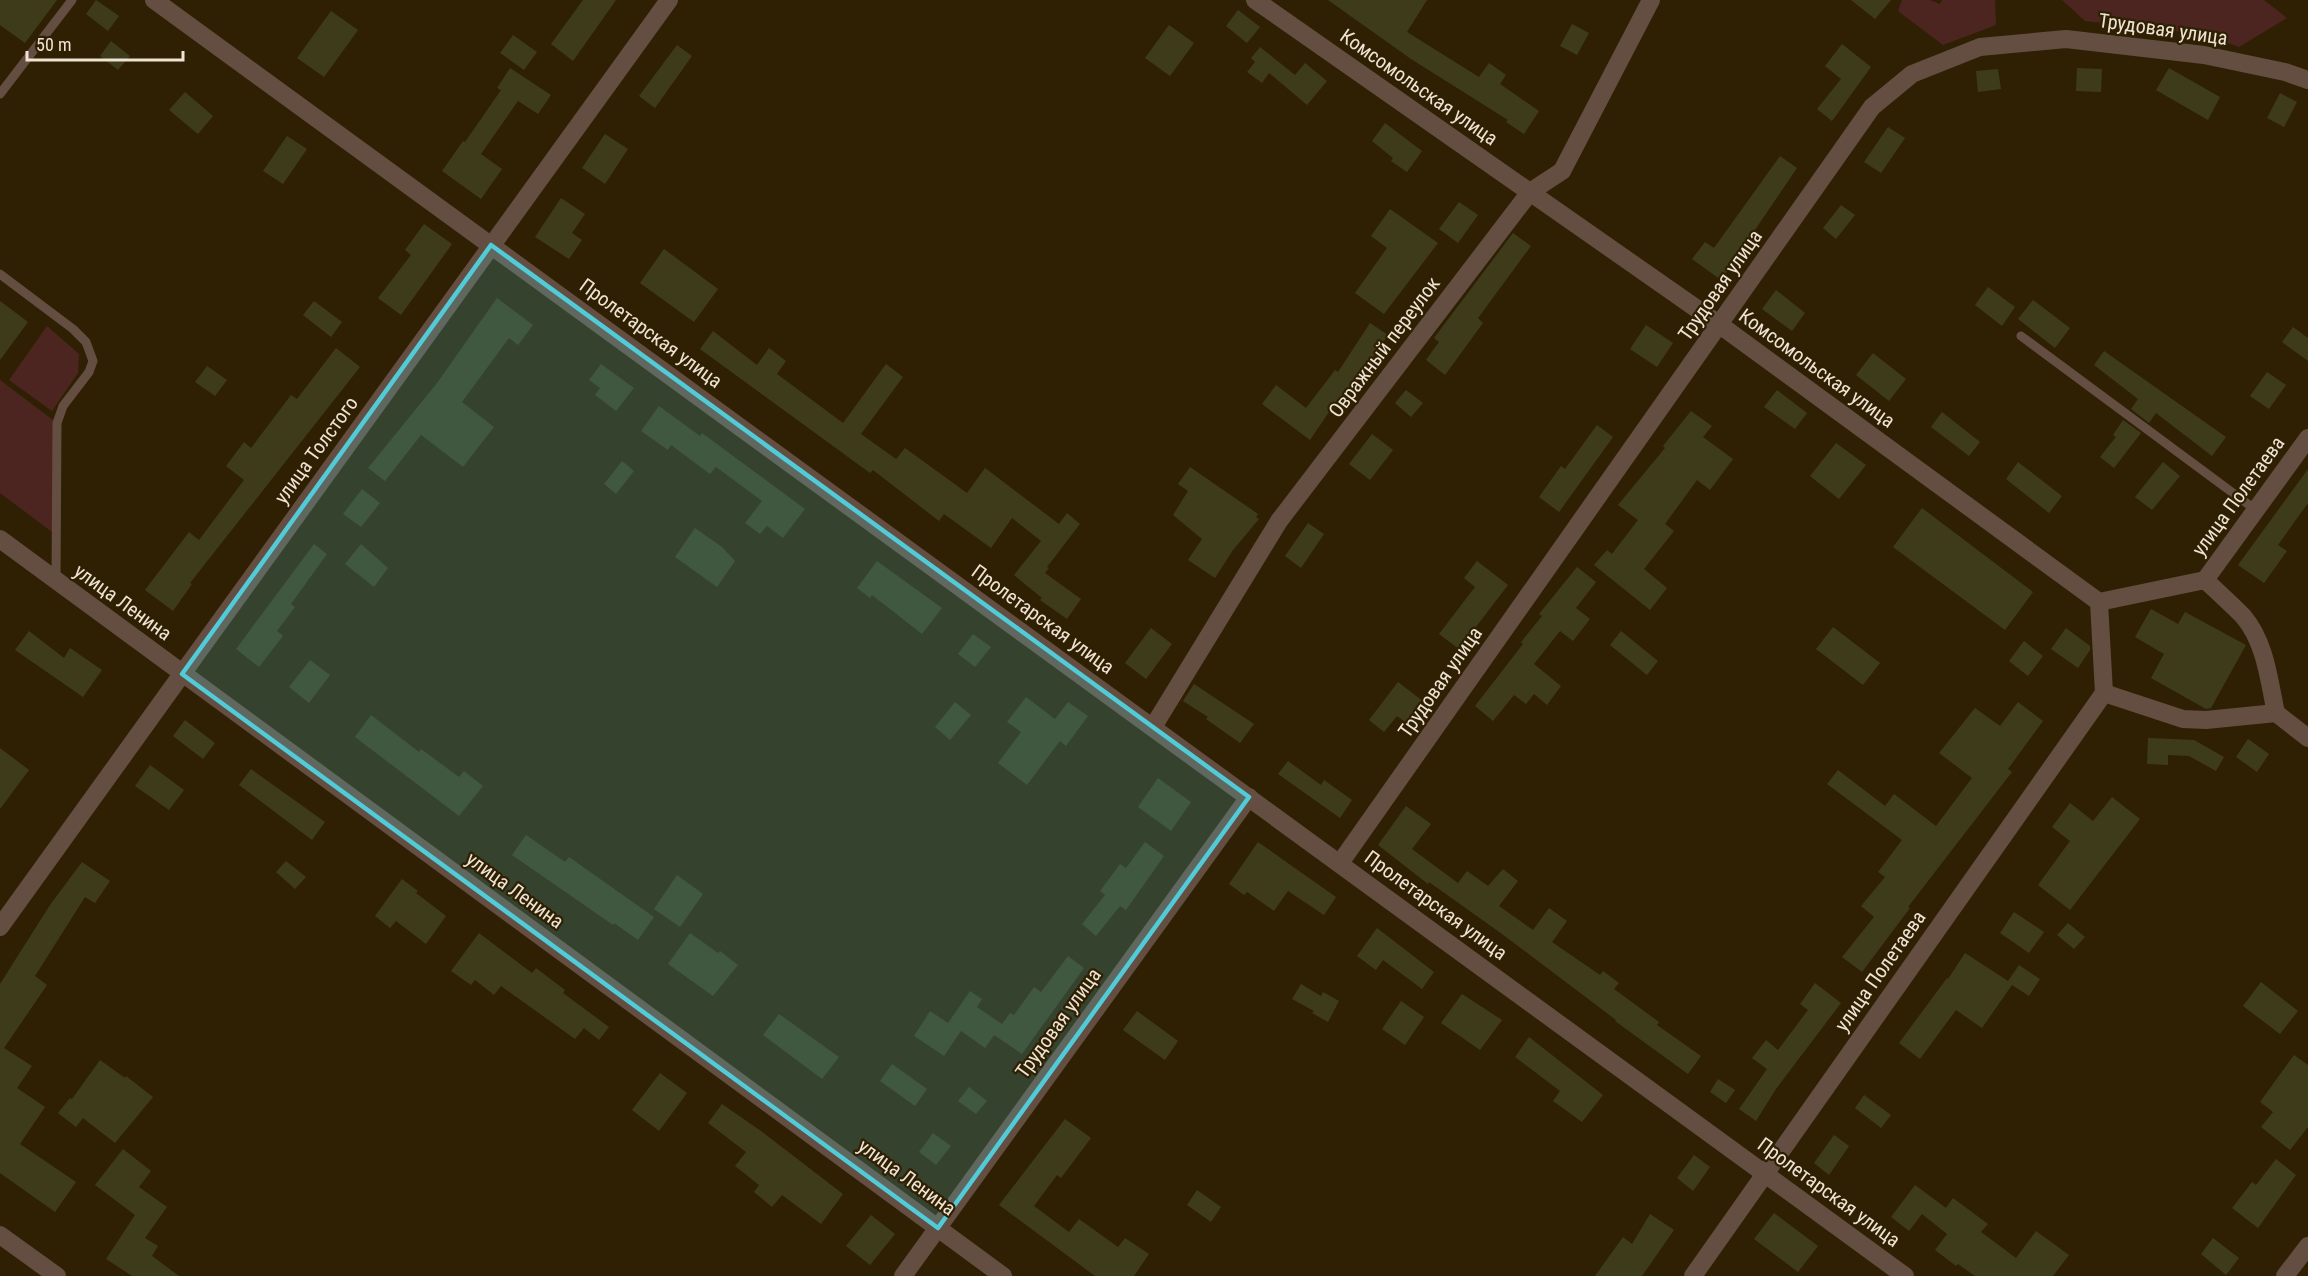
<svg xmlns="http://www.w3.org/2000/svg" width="2308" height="1276" font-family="'Roboto Condensed',sans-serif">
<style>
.green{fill:#4d2520}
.building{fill:#3e3b1b}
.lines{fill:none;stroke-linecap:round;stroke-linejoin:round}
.service{stroke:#634e41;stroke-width:9}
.minor{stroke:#634e41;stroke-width:18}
.tertiary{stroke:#634e41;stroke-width:18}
.marked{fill:#52cbd8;fill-opacity:0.2;stroke:#52cbd8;stroke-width:4.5;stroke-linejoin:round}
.labels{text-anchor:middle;stroke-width:4.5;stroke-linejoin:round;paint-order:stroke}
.street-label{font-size:20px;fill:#efe4d4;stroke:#2f2003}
</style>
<rect width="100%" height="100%" fill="#2f2003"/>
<g class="green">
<path d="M1902,0H1930L1940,4L1942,0H1995L1996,25L1943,45L1898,11Z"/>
<path d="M2062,0H2264L2287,18L2239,47L2201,34L2085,21Z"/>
<path d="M47,326L79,354L78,373L52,411L9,380Z"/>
<path d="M0,380L57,423L56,535L0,493Z"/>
</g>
<g class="building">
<path d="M0,0H57L25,43L0,25Z"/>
<path d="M96,0L119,16L108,31L86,14Z"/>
<path d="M583,0H616L573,61L551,44Z"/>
<path d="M1328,0H1427L1407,32L1479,77L1489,63L1506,75L1500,84L1539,111L1524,134L1506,122L1508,120L1411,59Z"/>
<path d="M1851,0H1891L1875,19Z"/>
<path d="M1238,10L1260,27L1247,43L1226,26Z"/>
<path d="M331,11L358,30L324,77L297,58Z"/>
<path d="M1572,24L1589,33L1577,55L1560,46Z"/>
<path d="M1169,25L1194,43L1170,76L1145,58Z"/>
<path d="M513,35L537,52L524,70L500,53Z"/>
<path d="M111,41L130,56L118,70L100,56Z"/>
<path d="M1842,44L1871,67L1832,121L1817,109L1841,79L1825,66Z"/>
<path d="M677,45L692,56L655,108L639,96Z"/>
<path d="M1260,47L1295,75L1305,63L1327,81L1307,105L1269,73L1262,83L1247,72L1255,62L1251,58Z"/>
<path d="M510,68L551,95L538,114L518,101L481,154L502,169L481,199L442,171L463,141L465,142L501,90L497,88Z"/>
<path d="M2077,68L2102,69L2101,92L2076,91Z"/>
<path d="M2169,68L2220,97L2208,120L2156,90Z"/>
<path d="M1998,69L2001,89L1978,92L1976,71Z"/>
<path d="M185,92L213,116L198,134L169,110Z"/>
<path d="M2280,93L2297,102L2284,127L2267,118Z"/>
<path d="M1385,123L1422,151L1407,172L1391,161L1393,158L1372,141Z"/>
<path d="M1888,127L1905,138L1881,173L1864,162Z"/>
<path d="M605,134L628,149L605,184L582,168Z"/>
<path d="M287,136L307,149L283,184L263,171Z"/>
<path d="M1780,156L1797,168L1721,280L1692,259L1705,242L1714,248Z"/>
<path d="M561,198L585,214L572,233L582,240L569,259L535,237Z"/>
<path d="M1459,202L1478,215L1458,243L1439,229Z"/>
<path d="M1841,205L1855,215L1836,239L1823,228Z"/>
<path d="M1390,209L1438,243L1384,314L1355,293L1387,248L1371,236Z"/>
<path d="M424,224L452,244L401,315L378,298L411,255L405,250Z"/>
<path d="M1513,233L1531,246L1478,318L1483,323L1445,375L1426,360L1439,342L1434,338Z"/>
<path d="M664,249L718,289L694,322L640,283Z"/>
<path d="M1988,287L2015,307L2002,326L1975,305Z"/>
<path d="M1776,290L1805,313L1792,331L1762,309Z"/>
<path d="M497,298L533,325L518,345L509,338L462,402L494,427L463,467L421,435L385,481L368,468L437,383Z"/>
<path d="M2033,300L2070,328L2055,348L2018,319Z"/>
<path d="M0,301L28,322L0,360Z"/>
<path d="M314,301L342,322L331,337L303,315Z"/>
<path d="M1370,323L1388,335L1361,375L1331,413L1329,412L1310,440L1262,404L1276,385L1306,408L1335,370L1338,372Z"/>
<path d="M1646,325L1673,343L1657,367L1630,349Z"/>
<path d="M2293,327L2308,338V361L2282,342Z"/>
<path d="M713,331L757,365L769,348L786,361L777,374L843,423L886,364L903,377L861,434L896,459L905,448L967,493L985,468L1059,524L1067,513L1080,524L1047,567L1049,568L1045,573L1081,599L1067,619L1040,600L1042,598L1014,575L1041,541L1012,518L991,548L944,514L939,521L873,470L870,473L700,349Z"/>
<path d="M336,348L360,367L190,583L192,584L173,611L145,590L189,532L199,540L244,480L226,466L244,442L251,448L291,395L297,399Z"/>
<path d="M2104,351L2226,437L2212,456L2156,413L2149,423L2131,409L2138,399L2094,365Z"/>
<path d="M1873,353L1906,379L1889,401L1856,375Z"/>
<path d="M601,364L634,388L616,411L595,395L600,388L589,380Z"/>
<path d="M207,366L227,380L215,396L195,382Z"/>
<path d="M2267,372L2286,385L2269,409L2250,396Z"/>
<path d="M1406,390L1423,403L1411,417L1395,403Z"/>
<path d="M1777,390L1807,413L1795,429L1764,407Z"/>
<path d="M659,406L700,436L702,433L805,509L783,538L767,526L760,534L745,523L762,501L716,467L710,474L671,445L668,450L641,431Z"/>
<path d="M1691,411L1712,426L1703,437L1733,459L1710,490L1697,480L1665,524L1674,531L1644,569L1667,588L1650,610L1594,565L1607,550L1612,554L1638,520L1618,505L1665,448L1663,446Z"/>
<path d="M1942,412L1980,442L1969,456L1931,427Z"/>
<path d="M2123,420L2141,433L2114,468L2100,457L2116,437L2113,435Z"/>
<path d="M1597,425L1613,437L1559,512L1539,497L1561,466L1565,469Z"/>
<path d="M1372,434L1393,450L1370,480L1349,464Z"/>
<path d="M1836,443L1866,465L1839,499L1810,476Z"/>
<path d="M622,461L634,471L616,494L604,484Z"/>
<path d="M2018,462L2062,496L2049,513L2006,479Z"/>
<path d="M2163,462L2180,476L2152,510L2135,497Z"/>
<path d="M1190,467L1258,514L1256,517L1259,519L1233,550L1215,578L1188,560L1202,539L1173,515L1188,491L1178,484Z"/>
<path d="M2308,469V503L2278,545L2287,551L2264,583L2238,565Z"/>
<path d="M362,489L380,503L361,527L343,514Z"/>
<path d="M1922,508L2033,592L2005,630L1893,547Z"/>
<path d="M1308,523L1324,534L1301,568L1285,556Z"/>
<path d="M695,528L722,547L735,561L717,587L675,557Z"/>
<path d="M314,544L327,554L291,604L295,607L277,631L283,636L259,667L236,649Z"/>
<path d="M361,544L388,568L374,587L345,564Z"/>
<path d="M877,561L942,608L922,634L872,595L870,598L857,588Z"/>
<path d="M1477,561L1508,585L1459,649L1439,634L1475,587L1464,578Z"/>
<path d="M1577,567L1596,582L1576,608L1590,619L1573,641L1560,631L1534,664L1561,686L1547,705L1534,694L1526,704L1514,695L1493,721L1475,706L1523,644L1521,642L1542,616L1539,614Z"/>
<path d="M2151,609L2178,624L2185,612L2246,645L2211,708L2206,709L2151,678L2164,654L2135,637Z"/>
<path d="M1833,627L1880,663L1863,685L1816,649Z"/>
<path d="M1151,628L1172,644L1146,679L1125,663Z"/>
<path d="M2066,628L2090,646V650L2078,668L2051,649Z"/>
<path d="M29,631L64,658L70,648L102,670L83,697L15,650Z"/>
<path d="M1621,631L1658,661L1647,675L1610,645Z"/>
<path d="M973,634L991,647L975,667L958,654Z"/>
<path d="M2024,641L2043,656L2028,676L2009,661Z"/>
<path d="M310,660L330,675L309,703L289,687Z"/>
<path d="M1398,682L1424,702L1408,724L1397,716L1384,732L1369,720Z"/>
<path d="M1194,684L1254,724L1240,743L1206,719L1208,717L1183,701Z"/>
<path d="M1026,697L1055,719L1068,702L1088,716L1066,746L1060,741L1027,785L998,763L1021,732L1007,722Z"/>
<path d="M955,702L971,715L950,740L935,727Z"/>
<path d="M2018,702L2043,721L2008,769L2012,772L1908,907L1910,908L1862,972L1842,957L1874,917L1861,906L1885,877L1878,872L1902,840L1827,784L1838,770L1885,806L1894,794L1936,826L1972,778L1939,753L1975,708L2000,726Z"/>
<path d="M371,715L419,752L421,749L459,777L464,771L483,786L459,816L355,737Z"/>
<path d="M185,720L215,743L203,759L173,736Z"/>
<path d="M2148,738L2194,740L2224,757L2216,771L2189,756L2168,755V765L2147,764Z"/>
<path d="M2248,739L2269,754L2257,772L2236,757Z"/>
<path d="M0,748L29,770L0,809Z"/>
<path d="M1288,761L1321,785L1324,780L1352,800L1340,818L1278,774Z"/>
<path d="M150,765L184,790L169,810L135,786Z"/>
<path d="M251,769L325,822L312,840L239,785Z"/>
<path d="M1158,778L1191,802L1171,831L1138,807Z"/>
<path d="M2112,797L2140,819L2070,910L2038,885L2070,841L2052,827L2070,803L2093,821Z"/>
<path d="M1406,806L1431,824L1412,849L1458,883L1467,871L1488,886L1503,869L1518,881L1499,906L1533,930L1549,908L1567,921L1552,942L1600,975L1603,971L1619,983L1614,989L1659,1022L1657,1025L1701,1056L1688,1074L1615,1021L1616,1020L1502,934L1429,882L1428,884L1378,845Z"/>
<path d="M526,835L565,862L569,857L654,917L638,940L614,923L613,925L512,855Z"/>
<path d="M1145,842L1164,856L1126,910L1120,906L1096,936L1082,924L1105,895L1100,891L1120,864L1126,868Z"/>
<path d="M1258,842L1336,897L1324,915L1288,891L1274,911L1247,892L1244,895L1229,884Z"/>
<path d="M286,861L306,877L295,889L276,872Z"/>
<path d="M82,862L110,881L95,903L85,897L35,976L47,985L4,1048L32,1066L17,1088L45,1107L20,1144L76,1182L55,1212L0,1173V984L50,905Z"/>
<path d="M677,875L703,894L680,927L654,909Z"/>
<path d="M402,879L418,891L416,893L446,916L426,944L396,921L390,928L375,916Z"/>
<path d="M2014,912L2044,932L2029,953L2000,933Z"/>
<path d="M2068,923L2085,937L2074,949L2057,935Z"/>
<path d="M1377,928L1434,972L1422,989L1383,960L1376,970L1357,956Z"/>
<path d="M479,933L532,973L536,968L565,990L563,993L609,1027L599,1040L584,1028L575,1039L501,986L494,995L475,980L471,985L451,971Z"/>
<path d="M690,933L718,953L720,951L738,965L713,996L668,964Z"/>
<path d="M1965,953L2008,981L2019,965L2040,979L2029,996L2012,985L1982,1028L1956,1010L1920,1059L1899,1043L1947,978L1948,979Z"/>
<path d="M1068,956L1084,968L1022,1054L994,1035L998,1030L985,1048L961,1031L944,1056L914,1036L930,1011L948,1023L970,991L982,999L977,1007L1002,1024L1010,1013L1014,1015L1034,987L1041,992Z"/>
<path d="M2261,982L2298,1011L2280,1034L2243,1006Z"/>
<path d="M1815,983L1841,1003L1776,1089L1756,1121L1739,1109L1767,1069L1752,1058L1766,1040L1778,1050L1808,1010L1800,1004Z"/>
<path d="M1301,984L1321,996L1323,992L1339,1001L1328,1022L1312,1013L1314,1011L1292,999Z"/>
<path d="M1462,994L1502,1020L1480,1050L1441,1023Z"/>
<path d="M1401,1001L1424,1017L1405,1045L1382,1029Z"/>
<path d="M1137,1011L1178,1041L1165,1060L1123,1030Z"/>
<path d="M779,1014L839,1057L822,1079L763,1035Z"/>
<path d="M1529,1037L1603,1095L1582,1122L1553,1101L1560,1091L1515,1057Z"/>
<path d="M2294,1055L2308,1065V1127L2290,1150L2261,1127L2273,1112L2260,1102Z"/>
<path d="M100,1060L125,1078L126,1076L153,1097L115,1143L83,1118L76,1127L58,1113L70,1098L72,1099Z"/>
<path d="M892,1064L927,1089L915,1106L880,1081Z"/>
<path d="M660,1073L687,1093L659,1131L632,1110Z"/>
<path d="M1718,1079L1735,1090L1726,1103L1710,1092Z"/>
<path d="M969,1087L987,1101L976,1114L958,1101Z"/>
<path d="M1864,1095L1891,1115L1881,1128L1855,1108Z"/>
<path d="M722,1104L761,1131L843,1194L821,1224L782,1195L772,1207L754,1192L759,1185L735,1166L746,1152L708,1123Z"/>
<path d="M1065,1119L1091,1138L1061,1178L1057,1175L1034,1206L1069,1232L1079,1219L1118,1247L1125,1238L1149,1254L1134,1276H1095L999,1205Z"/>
<path d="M933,1133L951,1146L936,1165L919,1152Z"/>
<path d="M1834,1135L1849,1146L1829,1175L1814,1163Z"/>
<path d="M123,1149L151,1171L139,1187L167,1207L145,1238L158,1246L152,1256L179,1276H132L106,1259L135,1215L95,1185Z"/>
<path d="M1694,1155L1710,1167L1693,1191L1677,1178Z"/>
<path d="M2276,1159L2296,1175L2258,1228L2232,1208L2252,1182L2256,1185Z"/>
<path d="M1915,1185L1946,1208L1953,1198L1988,1224L1981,1232L2016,1258L2036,1231L2069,1255L2053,1276H1975L1958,1264L1956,1266L1935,1250L1947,1234L1922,1214L1909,1231L1891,1217Z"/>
<path d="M1197,1190L1221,1207L1211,1222L1187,1205Z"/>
<path d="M1774,1213L1818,1246L1798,1272L1754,1239Z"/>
<path d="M1650,1214L1674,1230L1642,1276H1595L1623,1237L1632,1244Z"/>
<path d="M871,1215L895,1234L870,1265L846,1246Z"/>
<path d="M2213,1238L2239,1258L2226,1275L2201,1254Z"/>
</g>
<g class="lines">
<g class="service">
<path d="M0,94L72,0"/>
<path d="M0,274L73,329L86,342L93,361L89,372L63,406L57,423L56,580"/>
<path d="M2021,336L2256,510"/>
</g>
<g class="minor">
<path d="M154,0L1905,1276"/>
<path d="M1255,0L1720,325L2099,602L2205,580"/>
<path d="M2205,580C2218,592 2231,604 2243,616C2266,643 2269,681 2276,713L2308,738"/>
<path d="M2205,580L2308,438"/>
<path d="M2099,602L2104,693"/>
<path d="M182,674L669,0"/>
<path d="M2104,693L2183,719L2206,720L2276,713"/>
<path d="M1153,727L1279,521L1530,192L1562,171L1651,0"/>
<path d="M1340,863L1872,107L1912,74L1980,47L2066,39L2204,55L2285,72L2308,80"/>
<path d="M0,1235L57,1276"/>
<path d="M903,1276L1249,797"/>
<path d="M1693,1276L2104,693"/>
</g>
<g class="tertiary">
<path d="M0,539L1003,1276"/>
<path d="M0,927L182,674"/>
<path d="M2285,1276L2308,1246"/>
</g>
</g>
<path class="marked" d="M491,245L1249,797L938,1228L182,674Z"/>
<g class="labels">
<g class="street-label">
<text transform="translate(2163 29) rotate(8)" y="7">Трудовая улица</text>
<text transform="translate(1419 87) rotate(35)" y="7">Комсомольская улица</text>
<text transform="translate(1720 285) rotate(-55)" y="7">Трудовая улица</text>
<text transform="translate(651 333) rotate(36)" y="7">Пролетарская улица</text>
<text transform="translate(1384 347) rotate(-53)" y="7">Овражный переулок</text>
<text transform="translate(1817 368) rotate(36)" y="7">Комсомольская улица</text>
<text transform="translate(316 450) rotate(-54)" y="7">улица Толстого</text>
<text transform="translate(2238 496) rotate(-54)" y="7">улица Полетаева</text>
<text transform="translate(123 602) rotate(36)" y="7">улица Ленина</text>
<text transform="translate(1043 619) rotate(36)" y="7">Пролетарская улица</text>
<text transform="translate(1440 682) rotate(-55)" y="7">Трудовая улица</text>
<text transform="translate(515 890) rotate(36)" y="7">улица Ленина</text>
<text transform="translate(1436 905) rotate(36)" y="7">Пролетарская улица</text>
<text transform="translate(1880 971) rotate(-55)" y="7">улица Полетаева</text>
<text transform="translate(1058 1023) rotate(-54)" y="7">Трудовая улица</text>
<text transform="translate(907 1177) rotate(36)" y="7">улица Ленина</text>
<text transform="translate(1829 1192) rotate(36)" y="7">Пролетарская улица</text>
</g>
</g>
<path d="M27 51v9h156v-9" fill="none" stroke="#efe4d4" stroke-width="3"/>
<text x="36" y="51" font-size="18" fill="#efe4d4" stroke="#2f2003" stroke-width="4.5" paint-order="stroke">50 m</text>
</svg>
